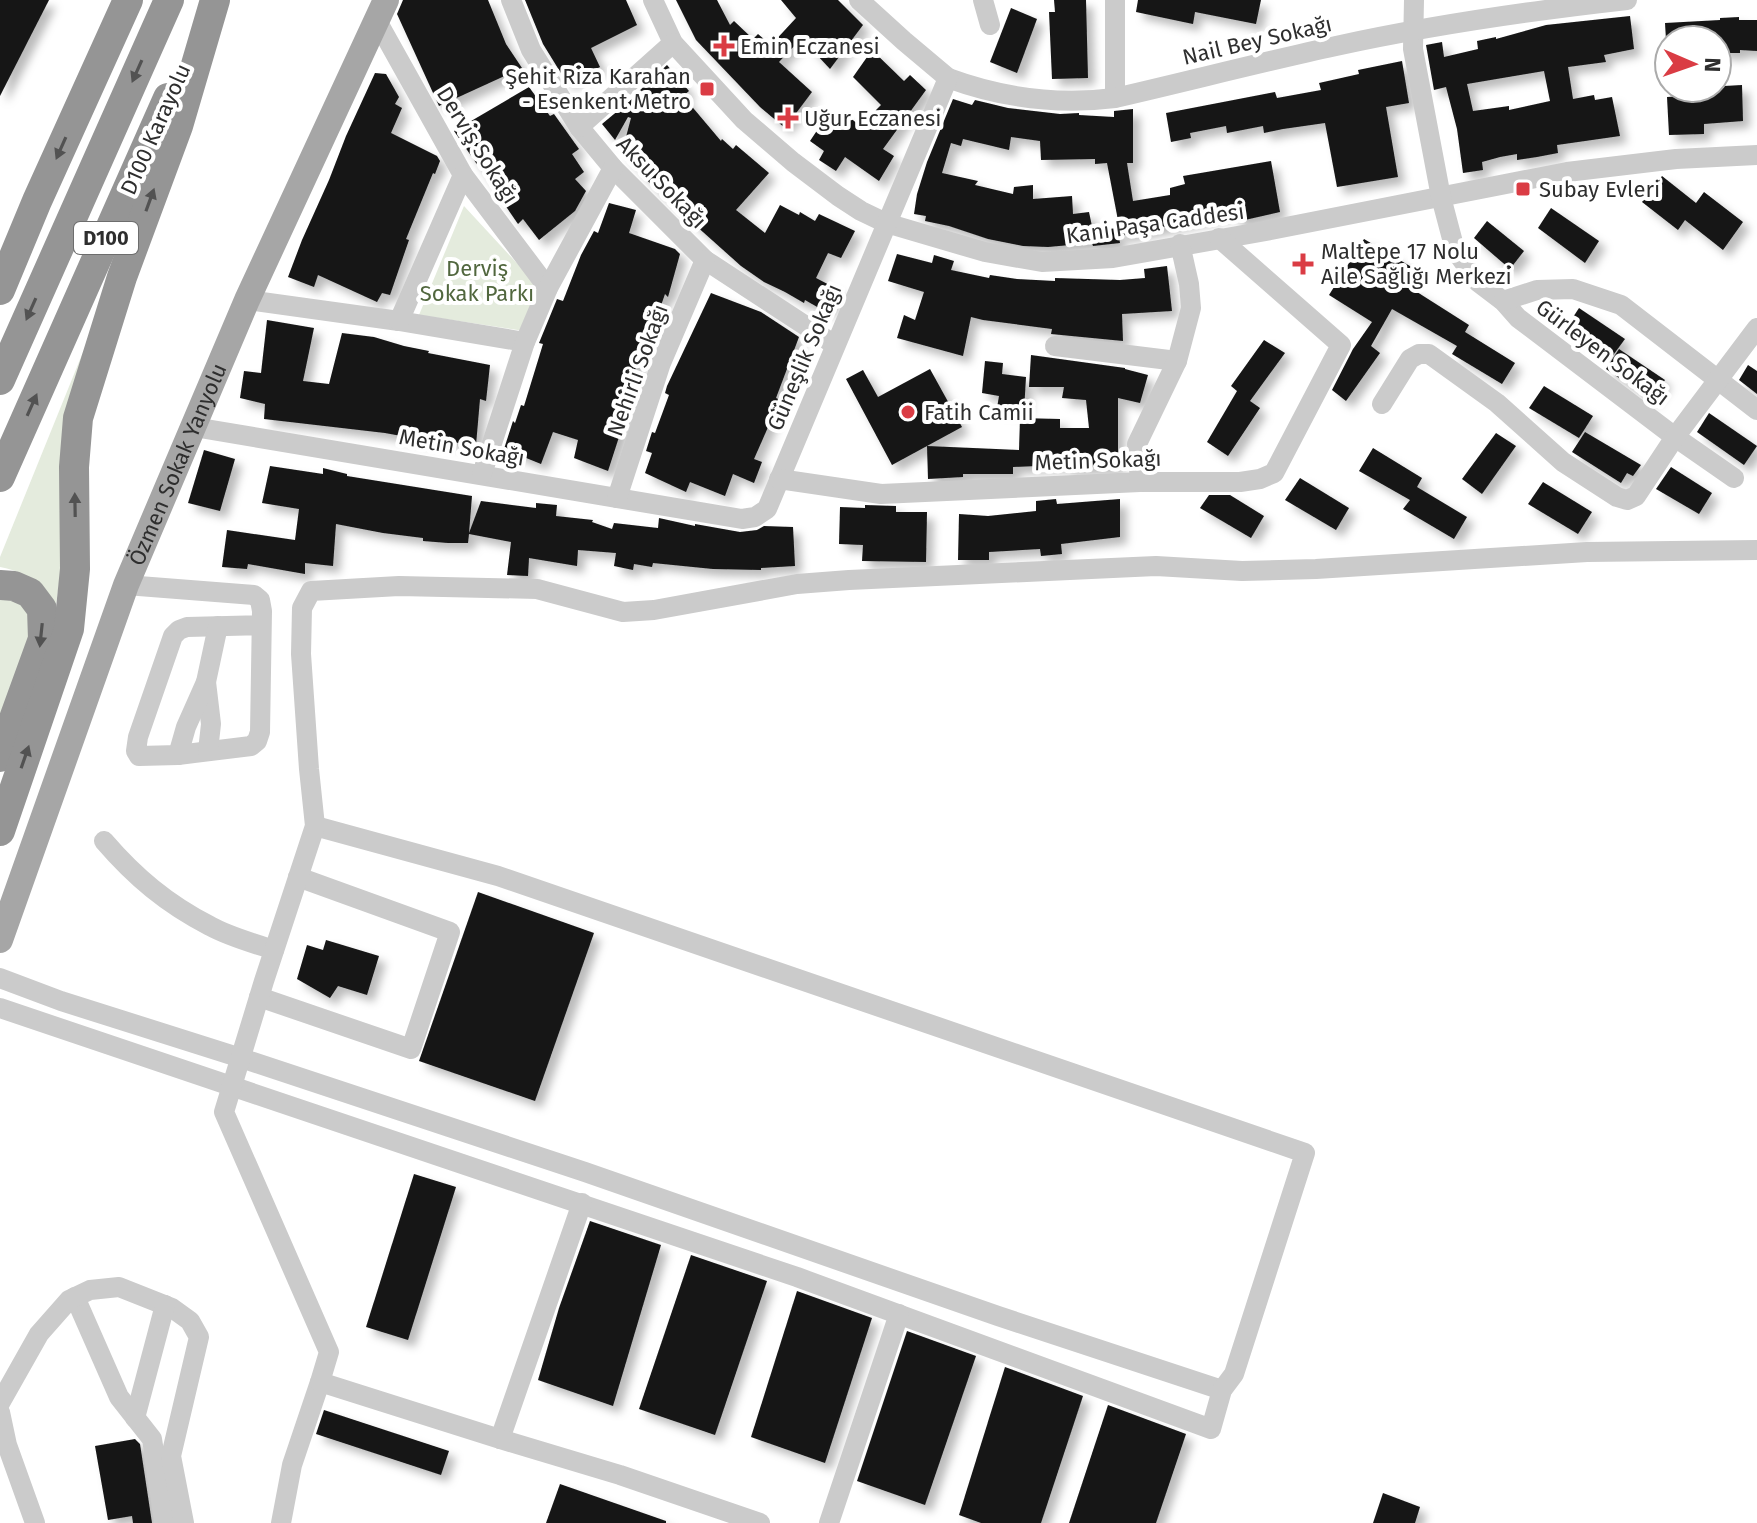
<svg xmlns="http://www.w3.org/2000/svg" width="1757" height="1523" font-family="'Fira Sans',sans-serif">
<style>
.green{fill:#e4ebdd}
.building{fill:#151515;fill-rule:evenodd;filter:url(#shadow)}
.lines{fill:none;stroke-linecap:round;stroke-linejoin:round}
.minor{stroke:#cbcbcb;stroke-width:20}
.major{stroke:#a6a6a6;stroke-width:26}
.highway{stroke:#959595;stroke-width:30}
.oneway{fill:#525252}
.poi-dot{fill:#da3c44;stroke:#fff;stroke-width:3}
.labels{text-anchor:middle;stroke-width:8;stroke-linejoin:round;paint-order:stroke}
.shield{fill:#fff;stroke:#6d6d6d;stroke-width:2}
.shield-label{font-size:20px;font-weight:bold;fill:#2e2e2e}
.street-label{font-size:22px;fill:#2e2e2e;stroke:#fff}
.poi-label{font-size:22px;fill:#2e2e2e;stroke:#fff;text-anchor:start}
.park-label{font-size:22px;fill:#51673e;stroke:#fff}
</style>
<defs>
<filter id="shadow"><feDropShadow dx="7" dy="7" stdDeviation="4" flood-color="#0004"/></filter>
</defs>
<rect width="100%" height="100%" fill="#fff"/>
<g class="green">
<path d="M464,206L538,286L524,331L419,315Z"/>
<path d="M98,315L60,576L55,612C36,587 34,573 0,567V557Z"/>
<path d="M0,597L26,605L32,630L0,718Z"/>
</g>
<g class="building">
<path d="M0,0H49L0,96Z"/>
<path d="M403,0H488L506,44L522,68L439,106L397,14Z"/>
<path d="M525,0H626L637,25L591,48L600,67L567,83L543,44Z"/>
<path d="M676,0H717L730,25L734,21L753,39L758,34L771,45L796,18L781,0H838L863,25L830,69L803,40L799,44L797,43L779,62L812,92L785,128L760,107L696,40Z"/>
<path d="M1054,0H1086L1088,78L1052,79L1049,12H1055Z"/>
<path d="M1138,0H1261L1256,24L1195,12L1193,24L1136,12Z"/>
<path d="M1011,8L1037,19L1017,73L990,62Z"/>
<path d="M1630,16L1634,49L1604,55L1606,62L1568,67L1573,99L1594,95L1595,100L1612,97L1620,136L1557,145L1558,153L1537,157L1517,160V154L1500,157L1482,162L1483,170L1463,173L1457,129L1446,87L1434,90L1426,45L1442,42L1444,57L1478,49L1477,41L1496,37V39L1546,25ZM1544,71L1550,101L1509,110V106L1473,111L1467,84Z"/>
<path d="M1739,17V20H1757V51L1740,50V53H1722V50H1717V40H1666L1665,23L1720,20V18Z"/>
<path d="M872,50L904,81L910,75L926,90L883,149L894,156L879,181L845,157L836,171L819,160L824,151L810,141L830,111L844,122L847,115L860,126L881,105L853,77Z"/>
<path d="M1402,61L1409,103L1386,107L1398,177L1337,187L1325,123L1283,129L1264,133L1263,126L1227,133L1226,126L1190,133L1191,138L1171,142L1166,113L1275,92L1277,98L1321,90L1319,83L1359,74L1358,70Z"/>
<path d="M667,65L689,91L683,96L721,141L722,139L733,149L736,145L769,173L736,210L765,233L780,205L799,215L800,212L815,221L819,214L855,231L841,258L828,253L816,278L839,290L826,312L805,300L804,303L785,292L764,282L741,266L656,190L622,152L631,118L628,117L615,140L602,124L638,94L637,93Z"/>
<path d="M375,73L386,74L399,97L395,104L402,108L391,133L437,156L440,161L435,174L433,173L406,239L409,240L390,295L382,293L377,302L318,275L314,287L288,277L302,240L329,180L346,136Z"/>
<path d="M1742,85L1743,121L1704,124V134L1669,135L1667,97L1684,96V88H1724V86Z"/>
<path d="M529,87L550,116L554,114L579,149L572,154L584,172L575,179L586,191L575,211L539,240L523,219L518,224L454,131Z"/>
<path d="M953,99L972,105L975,100L1008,108L1060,114L1079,113V115L1114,117V111L1133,109V163H1127L1133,201L1170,195V188L1185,184L1183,176L1271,161L1280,212L1236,222L1235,212L1121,236L1107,163L1095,164V159L1041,160L1040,141L1011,137L1009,150L963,139L961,146L951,143L942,173L978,181L975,185L1013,194L1014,187L1033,185V199L1072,196L1073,214L1089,212L1093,231L1117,228L1120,243L1093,246L1092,243L1048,247L1023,246L988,239L949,226L925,221L926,216L914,214L917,194L927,162Z"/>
<path d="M1662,176L1696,203L1704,192L1743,222L1723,250L1685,220L1678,230L1642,202Z"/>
<path d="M609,203L636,210L629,233L675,249L680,254L668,297L665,294L649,340L635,370L640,372L608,471L574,458L578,440L553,432L541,464L504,449L513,421L515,423L521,405L524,406L543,344L539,343L557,299L563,301L581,255L594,231L598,233Z"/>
<path d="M1551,208L1599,241L1585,263L1538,228Z"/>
<path d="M1487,221L1524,251L1510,269L1474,238Z"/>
<path d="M1364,239L1415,269L1406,285L1469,325L1465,332L1515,363L1502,384L1452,354L1457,346L1392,309L1371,346L1380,353L1346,401L1332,390L1353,349L1372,322L1329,295Z"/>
<path d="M897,254L932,263L934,255L954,261L951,270L989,278L990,275L1017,279L1055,281V278L1120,280L1145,278L1144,269L1167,266L1172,311L1122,314L1123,341L1051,334L1052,329L983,320L971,317L963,356L897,338L904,315L915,320L924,292L888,281Z"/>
<path d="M711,293L761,312L799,337L776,398L780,400L754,459L762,462L754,483L733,474L725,496L690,482L686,492L645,473L652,453L646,451L652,432L655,433L669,395L665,393L667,386Z"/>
<path d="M1579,308L1625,339L1611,358L1566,328Z"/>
<path d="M267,320L314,328L303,381L329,384L342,333L374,337L404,346L429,351L428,353L490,365L486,401L480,399L476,445L434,440V442L385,433L264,419L265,404L240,398L244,371L261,373Z"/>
<path d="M1264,340L1285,353L1250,401L1260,408L1228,456L1207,442L1237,391L1231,386Z"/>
<path d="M1619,349L1665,380L1651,400L1606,369Z"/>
<path d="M1031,355L1125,368V369L1148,375L1140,403L1118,398V467L1065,468V465L1013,467V474H963V477L928,479L927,446L1019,450L1020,418L1060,419V428H1089L1086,400L1062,398L1064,387H1029Z"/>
<path d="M985,361L1003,363L1002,374L1026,377L1024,411L997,408L999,396L982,393Z"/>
<path d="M1748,365L1757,371V394L1739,380Z"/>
<path d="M930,369L962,427L892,465L846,379L863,370L878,397Z"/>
<path d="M1544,386L1593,416L1579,438L1529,408Z"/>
<path d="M1709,413L1757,446L1744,465L1697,432Z"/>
<path d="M1585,432L1641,465L1633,476L1627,473L1621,483L1572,452Z"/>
<path d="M1496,433L1516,446L1482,494L1462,479Z"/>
<path d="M1373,448L1422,478L1417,487L1467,517L1454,539L1403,509L1410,500L1359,471Z"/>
<path d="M204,450L235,459L220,511L188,503Z"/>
<path d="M270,466L323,474V468L347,474V476L472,496L469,533L481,501L536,508V503L557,505L556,516L593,520L592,522L612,529L614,523L658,528L659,518L695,526V524L740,532L757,530L764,526L793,527L795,566L761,568V570L713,569L653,563L652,567L634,564L633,570L614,566L616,553L578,550L577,566L529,558L528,576L507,575L511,542L469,534L468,543H448L423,541V538L383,533L336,524L333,566L305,563V574L248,564L247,569L222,567L227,530L295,540L299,509L262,503Z"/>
<path d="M1671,467L1712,493L1699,514L1656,489Z"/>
<path d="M1300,478L1349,508L1336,530L1285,500Z"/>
<path d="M1543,482L1592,512L1578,534L1528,504Z"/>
<path d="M1209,495H1230L1264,516L1251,538L1200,508Z"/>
<path d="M1056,499L1057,504L1120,499V537L1061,544L1062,554L1041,556L1040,549L989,552V560H958L959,514L988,516L1036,511V501Z"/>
<path d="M865,505L896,506V512H927L926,562L862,561L863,545L839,544L840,507L865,508Z"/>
<path d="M478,892L594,933L535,1101L419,1061Z"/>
<path d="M326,940L379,956L367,995L338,986L330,998L297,979L307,945L323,950Z"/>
<path d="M414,1174L456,1187L408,1340L366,1327Z"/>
<path d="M590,1221L661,1245L613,1406L538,1380L559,1308Z"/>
<path d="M691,1255L767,1281L715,1435L639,1409Z"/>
<path d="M797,1291L872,1318L825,1463L751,1437Z"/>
<path d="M907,1331L976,1356L925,1505L857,1481Z"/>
<path d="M1005,1367L1083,1396L1041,1523H981L959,1515Z"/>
<path d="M1108,1405L1186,1434L1156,1523H1069Z"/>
<path d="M324,1410L449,1451L441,1475L316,1434Z"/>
<path d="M135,1439L140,1444L152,1523H133L132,1516L108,1520L95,1446Z"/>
<path d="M560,1484L666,1521V1523H546Z"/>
<path d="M1383,1493L1420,1507L1415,1523H1373Z"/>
</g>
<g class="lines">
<g class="minor">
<path d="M511,0L531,50L579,127L613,168L705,260L835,345"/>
<path d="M653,0L673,43L744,120L793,162L838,196L861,211L886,223L985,252L1042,262L1113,258L1271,230L1567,172L1676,159L1757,155"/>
<path d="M983,0L990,25"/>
<path d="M1115,0V98"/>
<path d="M1414,0L1413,49L1441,197L1455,250L1478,282L1503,301L1518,318L1675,437L1734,478"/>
<path d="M377,21L463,175L548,288"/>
<path d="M948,78C1002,98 1058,105 1115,98C1189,81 1262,62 1336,46C1432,25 1529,11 1627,0"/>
<path d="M579,127L673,43"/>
<path d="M247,300L399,321L525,342"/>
<path d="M1503,301L1537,290L1573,289L1621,305L1757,410"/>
<path d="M399,321L463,175"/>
<path d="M1055,346L1177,361"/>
<path d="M1382,404L1410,359L1419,354H1429L1497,403L1563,462L1617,497L1627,500L1636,496L1675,437L1757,328"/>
<path d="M194,427L742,519L755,517L767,509L948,78L904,41L859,0"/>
<path d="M482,474L525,342L548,288L613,168"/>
<path d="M779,479L881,494L1140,482H1240L1260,479L1274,473L1341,345L1219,238"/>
<path d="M1140,482L1137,444L1177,361L1191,308L1189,284L1180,244"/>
<path d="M617,498L661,363L705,260"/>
<path d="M126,585L254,595L260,600L262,611L260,732L257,741L251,746L178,755L139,756L136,751L138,737L173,636L179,630L187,627L261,625"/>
<path d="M206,682L211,724L208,751"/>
<path d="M178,755L186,727L206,682L218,626"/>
<path d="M104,841C135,877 167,904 210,926C230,937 253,943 274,950"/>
<path d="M0,978L61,1001L241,1058L585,1172L998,1316L1222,1390"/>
<path d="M259,997L411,1049L450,932L298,877"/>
<path d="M0,1008L797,1277L1211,1429L1222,1390L1234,1374L1305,1153L498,876L315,826"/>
<path d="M75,1297L119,1397L152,1439L165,1523"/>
<path d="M0,1403L39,1334L69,1300L90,1290L119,1287L172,1308L190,1321L199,1337L171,1456L184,1523"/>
<path d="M0,1412L7,1445L35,1523"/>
<path d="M135,1418L165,1305"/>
<path d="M500,1439L582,1203"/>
<path d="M281,1523L292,1465L320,1382"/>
<path d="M760,1523L620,1475L500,1439L320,1382L329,1352L224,1112L264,981L315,826L309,769L301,654L302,608L311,591L399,586L537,589L623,612L654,610L797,584L849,580L1156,566L1242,571L1316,569L1587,552L1757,550"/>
<path d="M829,1523L899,1314"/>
</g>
<path class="major" id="s1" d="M0,940L126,585L247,300L386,0"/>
<g class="highway">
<path d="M0,290L37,201L128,0"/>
<path d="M0,380L169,0"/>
<path d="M0,477L168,98"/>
<path d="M0,585L14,586L30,593L42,609L43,639L0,757"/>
<path d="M0,831L69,629L75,569L74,467L78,418L122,277L178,126L215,0"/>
</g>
</g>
<defs><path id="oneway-solid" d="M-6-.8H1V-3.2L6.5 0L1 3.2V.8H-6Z" transform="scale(2)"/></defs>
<g class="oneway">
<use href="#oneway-solid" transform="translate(137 71) rotate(114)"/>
<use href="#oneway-solid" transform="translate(61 148) rotate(114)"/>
<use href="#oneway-solid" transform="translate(150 200) rotate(-70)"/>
<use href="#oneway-solid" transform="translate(31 309) rotate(114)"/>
<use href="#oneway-solid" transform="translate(32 405) rotate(-66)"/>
<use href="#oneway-solid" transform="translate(75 505) rotate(-91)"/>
<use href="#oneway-solid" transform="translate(41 635) rotate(96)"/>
<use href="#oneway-solid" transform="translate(25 757) rotate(-71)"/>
</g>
<g class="poi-dot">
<path d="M720 34h8v8h8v8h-8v8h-8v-8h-8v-8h8z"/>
<rect x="699" y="81" width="16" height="16" rx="4"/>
<path d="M784 106h8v8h8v8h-8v8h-8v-8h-8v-8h8z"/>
<rect x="1515" y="181" width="16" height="16" rx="4"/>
<path d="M1299 252h8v8h8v8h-8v8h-8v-8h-8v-8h8z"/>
<circle cx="908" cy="412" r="8"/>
</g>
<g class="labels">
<rect class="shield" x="74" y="222" width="64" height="32" rx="6"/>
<g class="shield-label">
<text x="106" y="245">D100</text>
</g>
<g class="street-label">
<text transform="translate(1257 40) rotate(-13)" y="8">Nail Bey Sokağı</text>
<text transform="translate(155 129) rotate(-66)" y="8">D100 Karayolu</text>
<text transform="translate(478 145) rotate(58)" y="8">Derviş Sokağı</text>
<text transform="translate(662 182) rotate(46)" y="8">Aksu Sokağı</text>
<text transform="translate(1155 223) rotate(-8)" y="8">Kani Paşa Caddesi</text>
<text transform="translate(1603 352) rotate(37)" y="8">Gürleyen Sokağı</text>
<text transform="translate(804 357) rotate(-67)" y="8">Güneşlik Sokağı</text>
<text transform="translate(637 370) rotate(-70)" y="8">Nehirli Sokağı</text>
<text transform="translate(462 447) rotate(10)" y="8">Metin Sokağı</text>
<text transform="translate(1098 460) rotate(-2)" y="8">Metin Sokağı</text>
<text dy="8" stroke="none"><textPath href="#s1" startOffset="508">Özmen Sokak Yanyolu</textPath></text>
</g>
<g class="poi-label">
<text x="740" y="54">Emin Eczanesi</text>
<text x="691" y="84" text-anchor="end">Şehi̇t Riza Karahan<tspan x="691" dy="25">- Esenkent Metro</tspan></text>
<text x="804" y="126">Uğur Eczanesi</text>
<text x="1539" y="197">Subay Evleri</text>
<text x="1321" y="259">Maltepe 17 Nolu<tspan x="1321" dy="25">Aile Sağlığı Merkezi</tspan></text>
<text x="924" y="420">Fatih Camii</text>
</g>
<g class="park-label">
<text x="477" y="276">Derviş<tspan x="477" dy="25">Sokak Parkı</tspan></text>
</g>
</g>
<g transform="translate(1693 64) rotate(92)"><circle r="38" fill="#ffffff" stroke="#ababab" stroke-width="2"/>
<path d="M0-6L14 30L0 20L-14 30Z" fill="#da3c44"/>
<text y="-12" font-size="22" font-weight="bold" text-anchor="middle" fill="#2e2e2e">N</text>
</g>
</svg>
